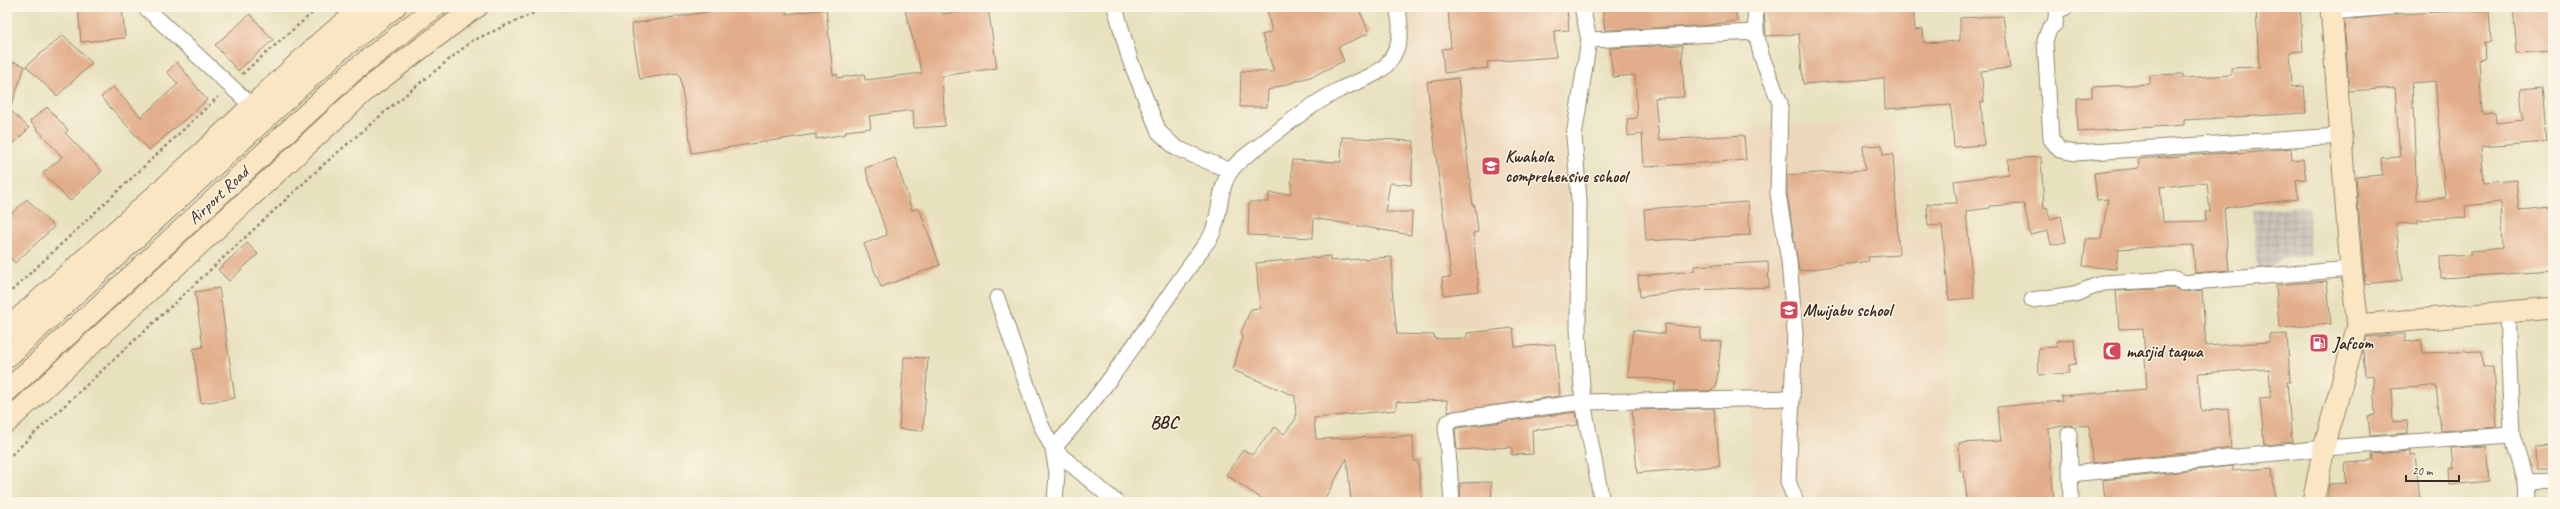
<svg xmlns="http://www.w3.org/2000/svg" width="2560" height="509" font-family="Caveat,sans-serif">
<style>
.built{fill:#ecd7ba}
.industrial{fill:url(#industrial-grid)}
.building{fill:#e2ad8a;fill-rule:evenodd}
.lines{fill:none;stroke-linecap:round;stroke-linejoin:round}
.street-casing{stroke:#92866e;stroke-width:17}
.secondary-casing{stroke:#92866e;stroke-width:23}
.path{stroke:#92866e;stroke-width:2.5;stroke-dasharray:3 3;stroke-linecap:butt}
.street{stroke:#fff;stroke-width:15}
.secondary{stroke:#fbe6c4;stroke-width:21}
.labels{text-anchor:middle;stroke-width:3;stroke-linejoin:round;paint-order:stroke}
.poi-label{font-size:17px;font-weight:bold;fill:#3b2a1e;stroke:#fcf5e5;text-anchor:start}
.street-label{font-size:17px;fill:#3b2a1e;stroke:#fcf5e5}
.neighbourhood-label{font-size:18px;font-weight:bold;fill:#3b2a1e;stroke:#fcf5e5}
</style>
<defs>
<pattern id="industrial-grid" width="8" height="8" patternUnits="userSpaceOnUse"><rect width="8" height="8" fill="#cbc2b8"/><path d="M0 4h8M4 0v8" fill="none" stroke="#afa79e"/></pattern>
</defs>
<rect width="100%" height="100%" fill="#fcf5e5"/>
<filter id="ink" filterUnits="userSpaceOnUse"><feTurbulence type="fractalNoise" baseFrequency=".025" numOctaves="2"/><feDisplacementMap in="SourceGraphic" scale="8" xChannelSelector="R" yChannelSelector="G"/><feConvolveMatrix kernelMatrix="1 2 1 2 8 2 1 2 1" color-interpolation-filters="sRGB"/></filter>
<filter id="wash" filterUnits="userSpaceOnUse"><feTurbulence type="fractalNoise" baseFrequency=".012" numOctaves="4" result="noise"/><feDisplacementMap in="SourceGraphic" scale="16" xChannelSelector="R" yChannelSelector="G"/><feGaussianBlur stdDeviation="0.9" result="paint"/><feColorMatrix in="noise" values="0 0 0 0 0 0 0 0 0 0 0 0 0 0 0 0 0 1.4 0 .05"/><feComposite in="paint" operator="in"/></filter>
<g filter="url(#wash)">
<rect width="100%" height="100%" fill="#e8e1be"/>
<g class="built">
<path d="M1405,7H1557L1572,325L1430,327Z"/>
<path d="M1893,120L1905,160L1906,233L1972,228L1976,302L1947,305L1954,502H1754L1747,316L1631,320L1624,139L1755,127Z"/>
</g>
<path class="industrial" d="M2308,206L2311,256L2282,258L2267,273H2257L2253,210Z"/>
<g id="blocks">
<g class="building">
<path d="M78,7H122L125,38L81,42Z"/>
<path d="M738,7H786L787,14L826,9L833,75L837,74L838,78L864,74L865,80L922,73L904,7H940L942,14L988,8L997,68L942,76L945,126L914,128L913,110L869,116L871,128L846,131V134L816,139V134L692,153L680,76L678,73L640,79L631,24Z"/>
<path d="M1278,7H1358L1369,33L1338,47L1344,61L1313,76L1268,90L1267,107H1240L1241,71L1274,72L1262,35L1272,32L1267,10Z"/>
<path d="M1474,7H1567L1569,30L1554,31L1556,57L1487,62L1488,68L1444,73L1442,49L1451,48L1448,9Z"/>
<path d="M1603,7H1735L1737,21L1701,26L1605,30Z"/>
<path d="M1764,7H1831V10L1913,7L1915,30L1923,29L1924,43L1960,41V18L2003,16L2010,68L1981,71L1984,102H1981L1984,145L1954,147L1951,105L1885,109L1884,78L1803,84L1799,34L1766,36Z"/>
<path d="M2256,7H2300L2303,51L2290,52L2292,87L2304,86L2306,113L2184,120V125L2078,132L2077,98L2092,97V87L2150,84V75L2183,74V78L2231,75V68L2259,67Z"/>
<path d="M2513,7L2553,8V51L2517,53Z"/>
<path d="M2489,10L2491,42H2484L2485,59L2479,60L2482,113L2495,112L2496,123L2523,120L2520,89L2542,87L2547,142L2481,147L2484,183L2516,180L2519,210L2553,207V271L2441,278L2440,257L2471,255V251L2503,248L2501,202L2465,206L2466,217L2418,220V223L2396,224L2402,280L2365,284L2356,177L2382,175L2381,158L2400,157L2395,88L2349,91L2344,20L2397,14ZM2435,81L2445,198L2417,200L2412,83Z"/>
<path d="M250,14L273,40L238,71L215,45Z"/>
<path d="M63,35L92,63L57,96L26,66Z"/>
<path d="M1682,45L1684,97L1655,98L1659,140L1744,135L1746,160L1644,167L1642,134L1628,136L1627,119L1637,118L1635,75L1613,77L1610,48Z"/>
<path d="M7,60L25,66L10,110L29,128L7,150Z"/>
<path d="M177,62L207,100L149,150L101,97L113,87L141,117L178,84L167,72Z"/>
<path d="M1458,78L1473,206L1475,205L1478,232L1473,233L1479,291L1444,295L1442,278L1451,277L1427,82Z"/>
<path d="M47,107L68,130L65,133L102,171L70,201L43,173L62,157L30,121Z"/>
<path d="M1342,137L1414,141L1411,185L1390,183L1385,212H1412L1411,235L1314,218L1313,238L1248,235L1249,202H1269V193L1291,194L1292,160L1341,162Z"/>
<path d="M1882,145L1883,155L1893,154L1899,255L1868,257L1869,261L1799,271L1787,193V175L1865,170L1863,146Z"/>
<path d="M2291,148L2292,160L2303,159L2306,179L2296,180L2298,199L2224,208L2229,270L2195,273L2193,245L2118,249L2116,269L2083,266L2086,238L2101,239L2108,199L2097,200L2094,173L2139,168L2138,159L2238,152V154ZM2207,182L2210,212H2205L2206,221L2163,222L2160,187Z"/>
<path d="M2041,157L2044,208L2047,207L2050,219L2061,216L2066,242L2051,245L2048,231L2030,235L2024,204L1989,206L1990,208L1966,211L1974,298L1949,300L1942,225L1928,226L1927,204L1957,203L1954,181L2009,174L2008,159Z"/>
<path d="M895,158L912,210L919,208L940,265L881,287L864,244L887,235L865,168Z"/>
<path d="M27,199L54,227L15,263L7,253V218Z"/>
<path d="M1748,202L1750,235L1646,241L1644,209Z"/>
<path d="M247,243L258,254L229,281L218,270Z"/>
<path d="M1330,256V261L1392,257V288L1397,334L1434,335L1435,339L1467,338V333L1513,328L1515,347L1555,344L1560,396L1448,412L1447,400L1396,402V410L1314,418L1316,439L1413,436L1414,461H1418L1422,502H1351L1347,458L1323,502H1267L1226,475L1243,450L1252,455L1275,427L1284,434L1296,419L1295,396L1233,370L1242,339L1241,332L1251,309L1260,308L1256,263Z"/>
<path d="M1768,262L1769,287L1694,290L1640,297L1638,276L1694,271V266Z"/>
<path d="M2327,281L2331,324L2279,328L2276,285Z"/>
<path d="M219,288L235,398L201,403L193,349L203,347L195,292Z"/>
<path d="M2174,288L2185,292L2202,290L2206,346L2269,342V335L2287,334L2290,382H2287L2292,442L2264,445L2260,398L2271,397L2269,369L2198,373L2201,411L2228,409L2231,448L2092,463L2089,426L2068,425L2048,429L2054,502H1967L1964,471H1960L1959,443L2001,441L1997,407L2062,401L2061,396L2147,389L2143,328L2119,329L2116,291Z"/>
<path d="M1665,324L1701,328L1700,340L1721,342L1716,388H1712V391H1674L1676,382L1628,376L1633,330L1664,334Z"/>
<path d="M2405,334V342L2421,340L2423,353L2482,351L2483,367H2493L2497,427L2441,431L2436,386L2391,389L2393,422L2407,421L2408,433L2370,436L2368,416L2375,415L2373,375L2365,376L2363,351L2367,337Z"/>
<path d="M2074,339L2076,364L2069,365V373L2039,375L2038,348L2057,347L2056,341Z"/>
<path d="M904,357L928,358L923,431L899,429Z"/>
<path d="M1714,408L1720,466L1637,473L1632,410Z"/>
<path d="M1576,412L1578,425L1532,430L1533,454L1512,455V447L1457,450L1455,429L1458,428Z"/>
<path d="M2486,446L2489,481L2450,485L2449,468H2453L2451,448Z"/>
<path d="M2553,446V469H2536L2535,447Z"/>
<path d="M2410,451V455L2415,454L2420,501L2327,502L2329,484L2346,483L2345,463L2373,461L2372,454Z"/>
<path d="M2233,466V471L2272,468L2275,502H2105L2103,480Z"/>
<path d="M1491,482L1492,502H1461L1460,483Z"/>
</g>
</g>
</g>
<g filter="url(#ink)">
<use href="#blocks" fill-opacity="0" stroke="#92866e" stroke-width="1"/>
<g class="lines">
<g class="street-casing">
<g id="street">
<path d="M145,7L252,106"/>
<path d="M1115,7L1130,60L1159,132L1176,148L1231,171"/>
<path d="M1582,7L1589,40L1574,136L1579,200L1578,329L1583,402L1602,502"/>
<path d="M1755,7L1756,32L1761,55L1780,103L1778,194L1789,261L1795,333L1788,481L1796,502"/>
<path d="M2066,7L2057,11L2055,24L2049,29L2045,41L2051,139L2060,150L2075,153L2340,136"/>
<path d="M2331,12L2391,7"/>
<path d="M1589,40L1756,32"/>
<path d="M997,298L1040,423L1053,449L1116,502"/>
<path d="M2032,300L2075,294L2103,283L2176,279L2184,283L2193,282L2351,269"/>
<path d="M2507,313L2512,435L2526,482L2527,502"/>
<path d="M2069,434L2071,502"/>
<path d="M2071,474L2324,448L2512,435"/>
<path d="M2526,482L2553,481"/>
<path d="M1055,502L1057,473L1053,449C1112,384 1158,308 1210,238C1222,217 1217,188 1232,169C1241,158 1253,151 1264,142C1288,123 1312,104 1339,90C1355,82 1378,76 1389,62C1402,44 1402,27 1397,7"/>
<path d="M1452,502L1446,427L1447,423L1455,419L1583,402L1792,398"/>
</g>
</g>
<g class="secondary-casing">
<g id="secondary">
<path d="M2358,325L2553,308"/>
<path d="M7,329L177,176L323,40L364,7"/>
<path d="M7,357L336,53L395,7"/>
<path d="M7,391L352,72L435,7"/>
<path d="M7,422L365,91L470,11L477,7"/>
<path d="M2313,502L2324,448L2358,325L2351,269L2331,7"/>
</g>
</g>
<g class="path">
<path d="M242,74L319,7"/>
<path d="M7,295L218,97"/>
<path d="M7,459L323,165L393,105L472,41L538,11L553,7"/>
</g>
<use href="#street" class="street"/>
<use href="#secondary" class="secondary"/>
</g>
</g>
<defs>
<g id="school-square" transform="scale(1)"><rect x="-9" y="-9" width="18" height="18" rx="4" fill="#d1495b" stroke="#fcf5e5"/><path d="M0-5L7-2L0 1L-7-2ZM-4 1L0 2.5L4 1V4Q0 6-4 4Z" fill="#fff"/></g>
<g id="fuel-square" transform="scale(1)"><rect x="-9" y="-9" width="18" height="18" rx="4" fill="#d1495b" stroke="#fcf5e5"/><path d="M-5.5-6h7V0h2V4h1.3V-2.5L3-4.5l.8-.8L6-3V5H2.5V1h-1V6h-7ZM-4.2-4.7v3.2H.2V-4.7Z" fill="#fff"/></g>
<g id="mosque-square" transform="scale(1)"><rect x="-9" y="-9" width="18" height="18" rx="4" fill="#d1495b" stroke="#fcf5e5"/><path d="M3.5-4.9A6 6 0 1 0 3.5 4.9A5 5 0 1 1 3.5-4.9Z" fill="#fff"/></g>
</defs>
<g fill-rule="evenodd">
<use href="#school-square" x="1491" y="166"/>
<use href="#school-square" x="1789" y="310"/>
<use href="#fuel-square" x="2319" y="343"/>
<use href="#mosque-square" x="2112" y="351"/>
</g>
<g class="labels">
<g class="poi-label">
<text x="1505" y="162">Kwahola<tspan x="1505" dy="20">comprehensive school</tspan></text>
<text x="1803" y="316">Mwijabu school</text>
<text x="2333" y="349">Jafcom</text>
<text x="2126" y="357">masjid taqwa</text>
</g>
<g class="street-label">
<text transform="translate(218 195) rotate(-43)" y="6">Airport Road</text>
</g>
<g class="neighbourhood-label">
<text x="1164" y="428">BBC</text>
</g>
</g>
<rect width="2560" height="509" fill="none" stroke="#fcf5e5" stroke-width="24"/>
<path d="M2406 475v6h53v-6" fill="none" stroke="#3b2a1e" stroke-width="2"/>
<text x="2412" y="475" font-size="12" fill="#3b2a1e" stroke="#fcf5e5" stroke-width="3" paint-order="stroke">20 m</text>
</svg>
